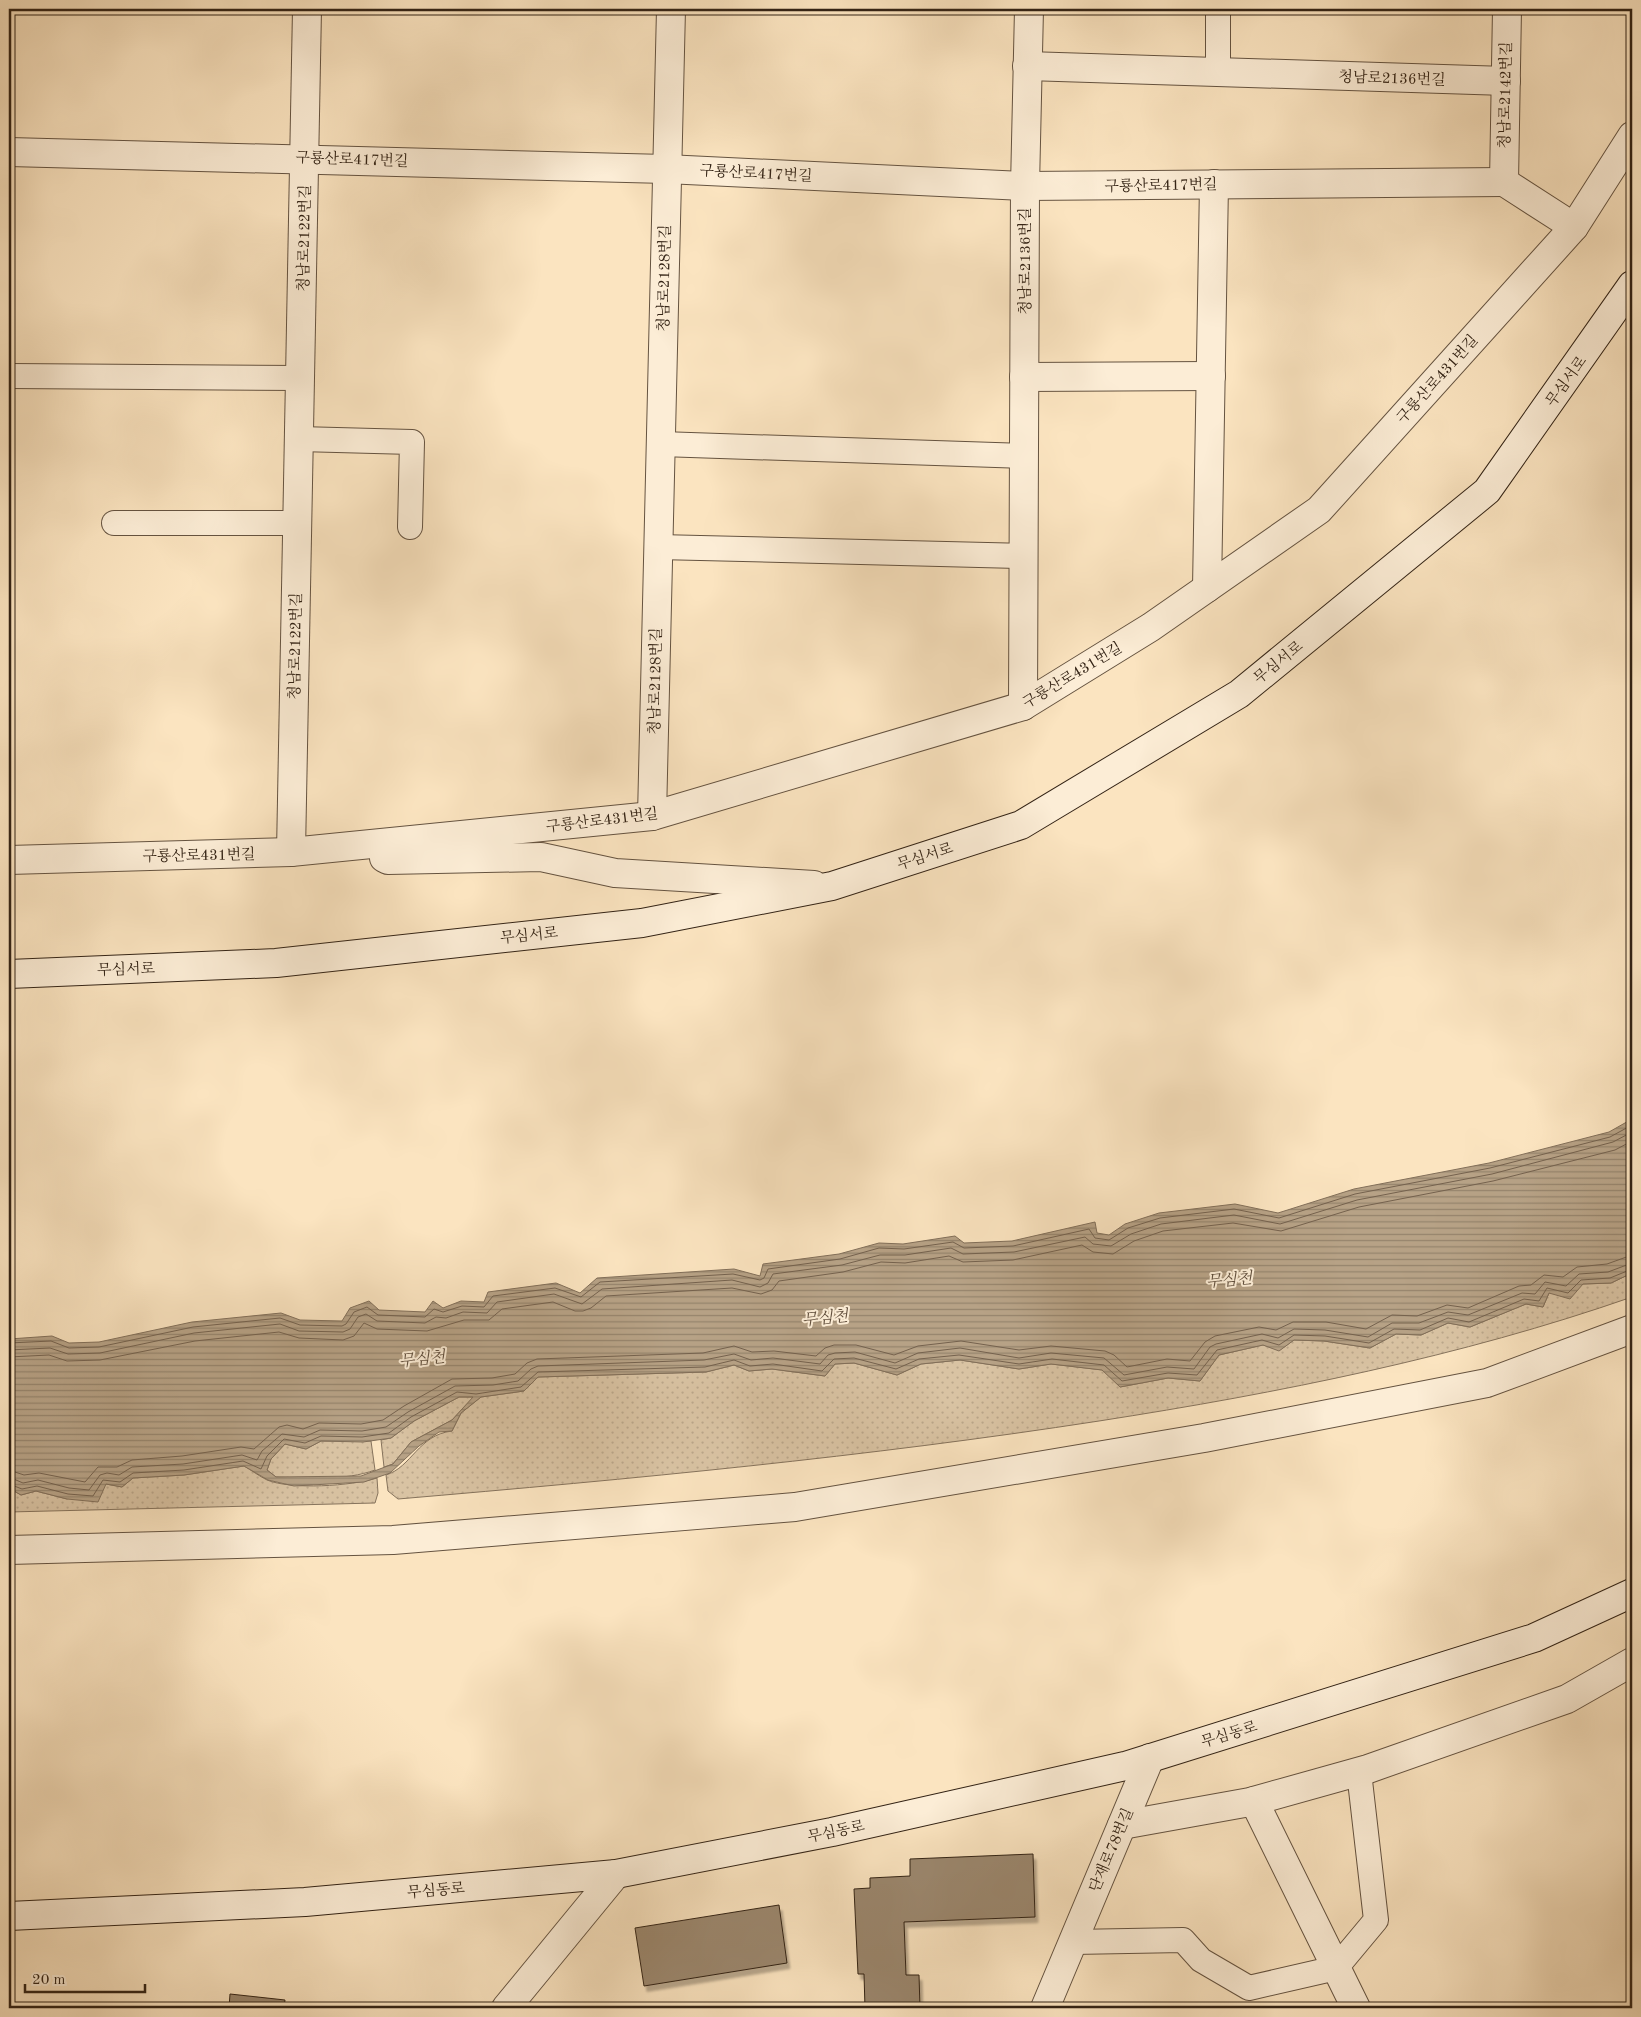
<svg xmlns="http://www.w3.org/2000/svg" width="1641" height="2017" font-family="'Old Standard TT','Noto Serif KR',serif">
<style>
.grass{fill:url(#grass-dots);stroke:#86735c}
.water{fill:url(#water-rules);stroke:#826f59;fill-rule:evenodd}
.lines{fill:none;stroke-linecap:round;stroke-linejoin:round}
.shore{stroke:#75624e;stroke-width:1}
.building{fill:#9b876e;stroke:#332315;filter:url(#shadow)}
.lane-casing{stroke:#655340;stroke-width:26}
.street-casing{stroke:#655340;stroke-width:30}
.secondary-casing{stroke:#332315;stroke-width:30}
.lane{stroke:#fcedd6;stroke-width:24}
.street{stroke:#fcedd6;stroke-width:28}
.secondary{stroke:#fcedd6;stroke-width:28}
.labels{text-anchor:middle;stroke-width:4;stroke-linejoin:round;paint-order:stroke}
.street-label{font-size:15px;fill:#332315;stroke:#fcedd6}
.water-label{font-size:16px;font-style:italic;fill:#614f3d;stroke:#fcedd6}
</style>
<defs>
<pattern id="grass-dots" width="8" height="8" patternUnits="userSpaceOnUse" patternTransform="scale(1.25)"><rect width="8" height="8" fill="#d9c3a3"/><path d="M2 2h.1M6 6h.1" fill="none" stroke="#bba78b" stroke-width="1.8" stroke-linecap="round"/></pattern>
<pattern id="water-rules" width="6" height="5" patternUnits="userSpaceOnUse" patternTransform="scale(1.25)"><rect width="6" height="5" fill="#b7a286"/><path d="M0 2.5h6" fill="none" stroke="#95846c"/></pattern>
<filter id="shadow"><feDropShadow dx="3" dy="5.5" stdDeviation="1" flood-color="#0004"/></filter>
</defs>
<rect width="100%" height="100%" fill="#fbe4c0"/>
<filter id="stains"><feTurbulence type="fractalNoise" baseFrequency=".004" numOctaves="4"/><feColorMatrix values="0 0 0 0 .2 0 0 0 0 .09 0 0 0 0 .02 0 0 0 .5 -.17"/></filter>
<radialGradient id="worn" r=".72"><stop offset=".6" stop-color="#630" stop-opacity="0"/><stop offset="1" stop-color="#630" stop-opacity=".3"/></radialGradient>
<g class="grass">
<path d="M1632,1273V1297C1460,1357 1279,1393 1099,1421C866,1457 632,1479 398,1499L388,1491L386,1475C412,1467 418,1435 452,1431L461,1413L481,1397L524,1391L538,1377L706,1372L734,1365L749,1371L772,1369L825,1376L835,1364L854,1363L897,1375L921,1364L960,1360L1019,1369L1051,1364L1103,1370L1120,1387L1168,1378L1200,1381L1219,1355L1263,1345L1280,1350L1294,1340L1324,1341L1370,1348L1396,1334L1421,1335L1448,1323L1470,1327L1526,1304L1543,1307L1549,1293L1583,1284L1611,1283Z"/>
<path d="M459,1397H474L452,1420L411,1442L393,1464L384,1467L381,1440L391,1438L414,1421Z"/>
<path d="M321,1441H371L375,1470C345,1481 308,1478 276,1477L267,1470L271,1459L285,1444L306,1449Z"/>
<path d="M244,1466C251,1470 259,1476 267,1480C291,1490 352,1486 377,1478L378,1493L375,1503L9,1512V1488L21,1495L36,1491L67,1499L106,1484L122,1487L133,1478L184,1475Z"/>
</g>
<path class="water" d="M1632,1119V1273L1611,1283L1583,1284L1570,1299L1549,1293L1543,1307L1526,1304L1470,1327L1448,1323L1421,1335L1396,1334L1370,1348L1324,1341L1294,1340L1279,1351L1263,1345L1219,1355L1200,1381L1168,1378L1120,1387L1102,1370L1051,1364L1019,1369L960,1360L921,1364L897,1375L854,1363L835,1364L825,1376L772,1369L749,1371L734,1365L706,1372L538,1377L524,1391L481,1397L461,1413L452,1431L439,1432L419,1446L390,1473L364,1482L294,1486L268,1480L244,1466L184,1475L133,1478L122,1487L106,1484L98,1502L67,1499L36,1491L21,1495L9,1488V1339L52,1336L69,1343L99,1342L192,1322L281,1313L300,1320L342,1321L350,1308L369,1301L379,1310L425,1312L433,1301L443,1308L461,1301L484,1302L488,1292L556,1283L580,1293L597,1278L734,1269L760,1276L763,1264L839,1254L879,1243L903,1244L955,1236L964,1243L1012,1241L1095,1222L1097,1233L1109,1235L1125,1224L1159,1213L1235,1204L1278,1213L1354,1189L1489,1163L1609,1132ZM459,1397H473L452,1420L411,1442L393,1464L361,1476L276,1477L267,1470L271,1459L285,1444L306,1449L321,1441L363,1442L391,1438L414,1421Z"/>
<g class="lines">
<g class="shore">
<path d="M9,1343L51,1341L69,1348L99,1347L193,1327L280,1318L300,1325L342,1326L346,1324L354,1312L367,1307L378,1315L425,1317L434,1309L443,1312L462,1306L484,1307L493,1296L555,1288L581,1297L600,1282L733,1274L760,1280L764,1278L768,1269L840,1259L879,1248L904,1249L953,1242L964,1248L1013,1246L1089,1229L1095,1238L1109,1240L1128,1228L1160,1218L1234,1209L1279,1218L1355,1194L1490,1168L1610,1137L1632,1125"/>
<path d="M9,1350L50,1348L68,1354L100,1353L194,1333L280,1324L299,1331L343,1332L350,1329L358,1317L366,1314L377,1321L425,1323L436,1317L446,1318L463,1312L487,1313L497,1302L554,1294L582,1304L602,1289L732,1280L760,1287L768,1283L773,1274L842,1265L880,1255H905L951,1248L963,1254L1014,1252L1085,1237L1093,1244L1111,1246L1131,1234L1161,1224L1234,1215L1280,1224L1357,1200L1492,1174L1613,1142L1632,1132"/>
<path d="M9,1357L49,1355L67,1361L100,1360L195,1341L279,1332L299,1338L343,1340L354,1336L364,1323L377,1329L427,1331L464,1320H489L502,1309L553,1302L575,1311H583L591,1308L606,1296L732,1288L761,1294L772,1290L779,1281L843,1272L881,1262L905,1263L949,1256L963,1262L1013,1260L1082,1245L1093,1252L1113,1254L1134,1241L1163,1231L1233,1223L1281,1231L1359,1207L1493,1181L1615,1150L1632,1141"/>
<path d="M9,1470L24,1475L39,1473L85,1482L98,1467H117L132,1460L182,1456L241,1447L254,1449L279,1427L287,1425L303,1429L319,1423L361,1424L383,1420L404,1406L452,1379L492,1378L515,1374L527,1363L537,1359L703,1353L734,1346L752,1352L774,1351L816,1356L825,1348L834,1345H856L894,1355L918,1346L961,1341L1019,1350L1051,1346L1105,1351L1114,1355L1127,1367L1167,1359L1190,1361L1205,1342L1215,1336L1259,1327L1276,1330L1293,1322H1326L1366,1329L1392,1315L1417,1316L1447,1305L1468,1308L1519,1286L1531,1285L1544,1275L1563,1277L1577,1267L1607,1264L1632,1255"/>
<path d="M9,1477L23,1483L38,1480L69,1488L89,1490L100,1475L107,1473L119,1475L132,1467L183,1464L242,1455L257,1460L262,1451L282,1434L304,1437L320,1430L362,1431L386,1427L408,1412L455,1386L493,1385L518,1381L531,1369L538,1366L704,1360L734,1354L751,1360L773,1358L820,1364L828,1355L835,1353L855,1352L895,1363L918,1353L960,1348L1019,1358L1051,1353L1104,1358L1124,1375L1167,1367L1194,1369L1210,1347L1216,1344L1262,1334L1278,1338L1294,1329L1325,1330L1368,1337L1392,1323H1419L1448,1312L1468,1315L1522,1293L1535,1294L1545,1282L1566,1286L1579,1274L1608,1272L1632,1263"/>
<path d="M9,1484L22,1489L37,1486L68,1494L93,1496L103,1480L120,1482L133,1473L184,1470L243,1461L261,1469L267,1456L284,1439L305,1443L321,1436L362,1437L389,1433L411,1417L457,1392L476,1394L521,1387L538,1372L705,1367L734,1360L750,1366L773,1364L822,1371L834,1359L854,1358L896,1369L919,1359L959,1355L1019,1364L1052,1359L1104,1365L1122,1381L1168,1373L1197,1375L1217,1350L1262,1340L1279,1345L1294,1335L1325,1336L1369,1343L1394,1329L1420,1330L1448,1318L1469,1322L1524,1299L1539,1301L1547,1288L1568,1293L1581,1280L1610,1278L1632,1269"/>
</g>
</g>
<g class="building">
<path d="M1033,1854L1035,1917L904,1922L906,1975H919L920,2008H865L864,1974H858L854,1889L870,1888V1878L910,1876V1859Z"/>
<path d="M779,1905L787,1963L644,1986L635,1928Z"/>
<path d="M230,1994L285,2000L284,2008H229Z"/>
</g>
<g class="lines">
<g class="lane-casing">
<g id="lane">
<path d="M1218,72V9"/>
<path d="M9,376L300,378"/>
<path d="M299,439L412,442L410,527"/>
<path d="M661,444L1024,456"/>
<path d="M114,523H298"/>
<path d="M658,547L1023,556"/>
<path d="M1073,1942L1183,1940L1201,1960L1249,1988L1336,1968L1376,1920L1359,1772"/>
</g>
</g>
<g class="street-casing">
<g id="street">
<path d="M1027,66L1506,81"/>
<path d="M9,152L666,169L1025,186L1504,182"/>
<path d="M1504,182L1507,9"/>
<path d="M1504,182L1574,227"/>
<path d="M1024,377L1211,376"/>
<path d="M1207,588L1214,184"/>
<path d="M1023,706L1025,186L1029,9"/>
<path d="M652,816L671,9"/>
<path d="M291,852L307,9"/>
<path d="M384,858L388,860L541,857L615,873L814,885"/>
<path d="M9,860L291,852L652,816L1023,706L1151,627L1319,510L1574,227L1632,136"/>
<path d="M9,1550L393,1540L795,1507L1204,1438L1487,1383L1632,1329"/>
<path d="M1254,1801L1356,2008"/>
<path d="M1122,1825L1250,1802L1368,1769L1567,1699L1632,1662"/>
<path d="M506,2008L616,1874"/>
<path d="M1045,2008L1150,1758"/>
</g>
</g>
<g class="secondary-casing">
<g id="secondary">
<path d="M9,974L276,963L642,923L832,886L1021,825L1239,694L1487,491L1632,285"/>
<path d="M9,1916L305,1902L616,1874L832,1832L1125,1766L1534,1638L1632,1593"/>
</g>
</g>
<use href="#lane" class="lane"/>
<use href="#street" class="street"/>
<use href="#secondary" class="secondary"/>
</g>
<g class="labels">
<g class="street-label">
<text transform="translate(1392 78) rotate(2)" y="5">청남로2136번길</text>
<text transform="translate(1505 95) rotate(-89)" y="5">청남로2142번길</text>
<text transform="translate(352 159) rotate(2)" y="5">구룡산로417번길</text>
<text transform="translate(756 173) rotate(3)" y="5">구룡산로417번길</text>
<text transform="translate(1161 185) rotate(-1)" y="5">구룡산로417번길</text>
<text transform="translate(304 238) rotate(-89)" y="5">청남로2122번길</text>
<text transform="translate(1025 261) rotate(-90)" y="5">청남로2136번길</text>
<text transform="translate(664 278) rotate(-89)" y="5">청남로2128번길</text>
<text transform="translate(1437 379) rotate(-48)" y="5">구룡산로431번길</text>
<text transform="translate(1566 381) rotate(-54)" y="5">무심서로</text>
<text transform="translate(295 646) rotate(-89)" y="5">청남로2122번길</text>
<text transform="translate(1278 662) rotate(-39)" y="5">무심서로</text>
<text transform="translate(1072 675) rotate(-31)" y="5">구룡산로431번길</text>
<text transform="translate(655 681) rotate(-89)" y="5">청남로2128번길</text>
<text transform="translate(602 820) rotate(-7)" y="5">구룡산로431번길</text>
<text transform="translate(199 855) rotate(-1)" y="5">구룡산로431번길</text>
<text transform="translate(925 856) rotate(-18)" y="5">무심서로</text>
<text transform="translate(529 935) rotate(-6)" y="5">무심서로</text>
<text transform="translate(126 969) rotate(-2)" y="5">무심서로</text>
<text transform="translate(1229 1734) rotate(-17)" y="5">무심동로</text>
<text transform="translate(836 1831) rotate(-12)" y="5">무심동로</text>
<text transform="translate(1111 1850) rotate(-67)" y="5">단재로78번길</text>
<text transform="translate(436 1890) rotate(-5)" y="5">무심동로</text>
</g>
<g class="water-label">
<text transform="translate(1229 1279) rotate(-5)" y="6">무심천</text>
<text transform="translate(825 1317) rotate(-6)" y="6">무심천</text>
<text transform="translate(422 1358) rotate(-6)" y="6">무심천</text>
</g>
</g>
<rect width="1641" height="2017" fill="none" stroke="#fbe4c0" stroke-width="30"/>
<rect x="10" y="10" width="1621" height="1997" fill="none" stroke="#332315" stroke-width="2.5"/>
<rect x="15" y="15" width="1611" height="1987" fill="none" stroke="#332315"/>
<path d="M25 1984v8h120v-8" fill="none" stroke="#332315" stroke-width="2.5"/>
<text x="32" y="1984" font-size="15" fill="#332315" stroke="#fcedd6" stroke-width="4" paint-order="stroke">20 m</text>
<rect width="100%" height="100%" filter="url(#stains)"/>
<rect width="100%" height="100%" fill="url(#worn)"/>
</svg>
